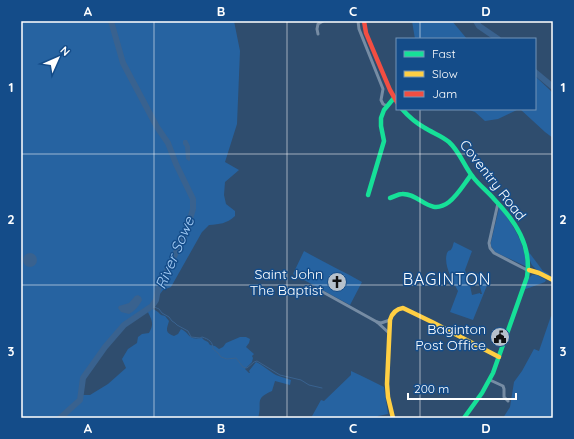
<svg xmlns="http://www.w3.org/2000/svg" width="574" height="439" font-family="Quicksand,sans-serif">
<style>
.green{fill:#2663a1;fill-rule:evenodd}
.water{fill:#39628f}
.lines{fill:none;stroke-linecap:round;stroke-linejoin:round}
.stream{stroke:#39628f;stroke-width:1}
.river{stroke:#39628f;stroke-width:6}
.street{stroke:#768ca4;stroke-width:3}
.fast{stroke:#16e098;stroke-width:4.5}
.slow{stroke:#ffcf43;stroke-width:4.5}
.jam{stroke:#f24e42;stroke-width:4.5}
.grid{fill:none;stroke:#fff;stroke-width:1;stroke-opacity:0.55}
.labels{text-anchor:middle;stroke-width:3;stroke-linejoin:round;paint-order:stroke}
.street-label{font-size:14px;fill:#fff;stroke:#144c89}
.poi-label{font-size:14px;fill:#fff;stroke:#144c89;text-anchor:end}
.water-label{font-size:15px;font-style:italic;fill:#a6cef7;stroke:#144c89}
.quarter-label{font-size:16px;letter-spacing:1px;fill:#fff;stroke:#144c89}
.neatline{fill:none;stroke:#fff;stroke-width:1.5}
.grid-label{font-size:13px;text-anchor:middle;font-weight:bold;fill:#fff}
</style>
<rect width="100%" height="100%" fill="#2f4d6e"/>
<g class="green">
<path d="M21,21H234L240,51L237,124L225,162L239,170L225,182L224,195L226,204L235,211V216C226,224 220,224 209,225L202,232L171,287L163,290L150,307L158,312L161,315L165,316L169,321C167,329 164,332 174,336L178,334L181,329C192,335 187,340 202,338L204,340L208,342L210,345L215,346L219,349L223,347L226,343L240,337H246L250,339L249,343L246,347L254,354L252,356L253,358L252,362L245,369L249,373H250L249,371L256,362C263,365 269,371 276,375C280,377 286,378 291,380L290,385L275,381L272,391C253,399 263,403 258,418H21ZM147,310C151,319 155,323 149,333L142,334L138,337L137,343L128,349L122,359L126,368L108,384L90,395H80L83,378L105,347L124,325Z"/>
<path d="M412,21H452L467,39H415Z"/>
<path d="M535,76L553,93V138L545,132L520,109H535Z"/>
<path d="M466,109H519L498,119L485,121L475,112Z"/>
<path d="M499,208L501,209C514,227 525,243 526,266H525L495,252L491,246V242Z"/>
<path d="M454,242L472,251L465,270L469,281L472,295L480,293V294H482L477,276V273L488,283L473,320L450,312L458,291C453,281 443,265 447,253C450,248 449,253 452,248C453,246 453,244 454,242Z"/>
<path d="M304,251C323,262 343,271 362,282L350,305L293,274Z"/>
<path d="M528,251L543,271L549,274L548,276C533,267 531,269 528,251Z"/>
<path d="M532,275H537L546,280L545,282L523,290L529,278Z"/>
<path d="M551,316L553,317V418H503L510,407L514,382L522,371L534,349L539,351Z"/>
<path d="M351,371C363,376 373,382 384,387L388,414L378,416L377,418H311L321,400L324,401L351,375Z"/>
</g>
<g class="water">
<path d="M184,140H187L190,146V160L189,161L186,159L185,147L183,144V141Z"/>
<circle cx="30" cy="260" r="7"/>
<path d="M138,295L141,297L142,300C139,306 135,311 129,314L121,312L118,308L119,306L129,303L135,296Z"/>
</g>
<g class="lines">
<path class="stream" d="M152,306L159,309L162,313L169,317L172,321L175,323L177,325L188,331L191,337L200,338L202,337C209,339 213,342 213,349L218,353L221,357L227,359L236,358L243,367L247,368L254,362L257,361L280,375L301,380L309,385L322,388"/>
<g class="river">
<path d="M476,21L479,26L498,39"/>
<path d="M535,72L553,87"/>
<path d="M60,418L80,400L83,378L105,347L124,325L152,306L156,300L158,289L186,232L193,209V199L176,164L168,143L157,127L123,63L111,21"/>
</g>
<g class="street">
<path d="M358,21L359,29L383,89L381,100L383,104L387,106"/>
<path d="M318,34L317,29L318,24L323,21"/>
<path d="M498,203L489,243L490,248L494,253L525,269L529,270"/>
<path d="M321,291L377,322L389,333"/>
<path d="M377,322L381,323L390,320"/>
<path d="M490,380L503,386L504,389V397L508,401"/>
</g>
<g class="fast">
<path d="M402,109C409,117 416,123 425,128C433,133 442,136 449,142C460,152 464,166 473,177C479,185 487,191 494,199C515,221 532,245 527,277L493,373L482,393L464,418"/>
<path d="M368,195L384,141L381,126V118L384,110L394,98"/>
<path d="M390,198C394,197 398,194 402,194C420,193 429,217 449,202C458,195 464,184 471,175"/>
</g>
<g class="slow">
<path d="M529,270L539,273L553,280"/>
<path d="M393,418L388,397L387,384L390,320C392,313 396,309 403,308L432,322L499,357"/>
</g>
<path class="jam" d="M364,21L366,33L390,90L397,102"/>
</g>
<path class="grid" d="M154,21V418M287,21V418M420,21V39M420,109V418M21,154H553M21,285H553"/>
<defs>
<g id="church-disc" transform="scale(1)"><circle r="9.5" fill="#b6c1cc" stroke="#144c89"/><path d="M-1.2-6h2.4v3.5h3.3v2.4h-3.3V6h-2.4V-.1h-3.3v-2.4h3.3Z" fill="#111"/></g>
<g id="civic-disc" transform="scale(1)"><circle r="9.5" fill="#b6c1cc" stroke="#144c89"/><path d="M-.6-6.5H3V-4.5H.6V-3L4-1V1h2V6H-6V1h2V-1L-.6-3ZM-1.2 2.5V6h2.4V2.5Z" fill="#111"/></g>
</defs>
<g fill-rule="evenodd">
<use href="#church-disc" x="337" y="282"/>
<use href="#civic-disc" x="500" y="337"/>
</g>
<g class="labels">
<g class="street-label">
<text transform="translate(493 180) rotate(52)" y="5">Coventry Road</text>
</g>
<g class="poi-label">
<text x="323" y="279">Saint John<tspan x="323" dy="16">The Baptist</tspan></text>
<text x="486" y="334">Baginton<tspan x="486" dy="16">Post Office</tspan></text>
</g>
<g class="water-label">
<text transform="translate(175 253) rotate(-67)" y="5">River Sowe</text>
</g>
<g class="quarter-label">
<text x="447" y="285">BAGINTON</text>
</g>
</g>
<rect width="574" height="439" fill="none" stroke="#144c89" stroke-width="44"/>
<rect x="396" y="38" width="140" height="72" fill="#144c89" stroke="#7294b8"/>
<rect x="404" y="51" width="20" height="6" fill="#16e098" stroke="#7294b8"/>
<text x="432" y="58" font-size="12" fill="#ffffff">Fast</text>
<rect x="404" y="71" width="20" height="6" fill="#ffcf43" stroke="#7294b8"/>
<text x="432" y="78" font-size="12" fill="#ffffff">Slow</text>
<rect x="404" y="91" width="20" height="6" fill="#f24e42" stroke="#7294b8"/>
<text x="432" y="98" font-size="12" fill="#ffffff">Jam</text>
<g transform="translate(58 58) rotate(45)" stroke="#144c89" stroke-width="3" paint-order="stroke">
<path d="M0-3L7 15L0 10L-7 15Z" fill="#ffffff"/>
<text y="-6" font-size="11" font-weight="bold" text-anchor="middle" fill="#ffffff">N</text>
</g>
<path d="M408 393v6h108v-6" fill="none" stroke="#ffffff" stroke-width="2"/>
<text x="414" y="393" font-size="12" fill="#ffffff" stroke="#144c89" stroke-width="3" paint-order="stroke">200 m</text>
<rect x="22" y="22" width="530" height="395" class="neatline"/>
<g class="grid-label">
<text x="88" y="16">A</text>
<text x="221" y="16">B</text>
<text x="353" y="16">C</text>
<text x="486" y="16">D</text>
<text x="11" y="92">1</text>
<text x="563" y="92">1</text>
<text x="11" y="224">2</text>
<text x="563" y="224">2</text>
<text x="11" y="356">3</text>
<text x="563" y="356">3</text>
<text x="88" y="433">A</text>
<text x="221" y="433">B</text>
<text x="353" y="433">C</text>
<text x="486" y="433">D</text>
</g>
</svg>
